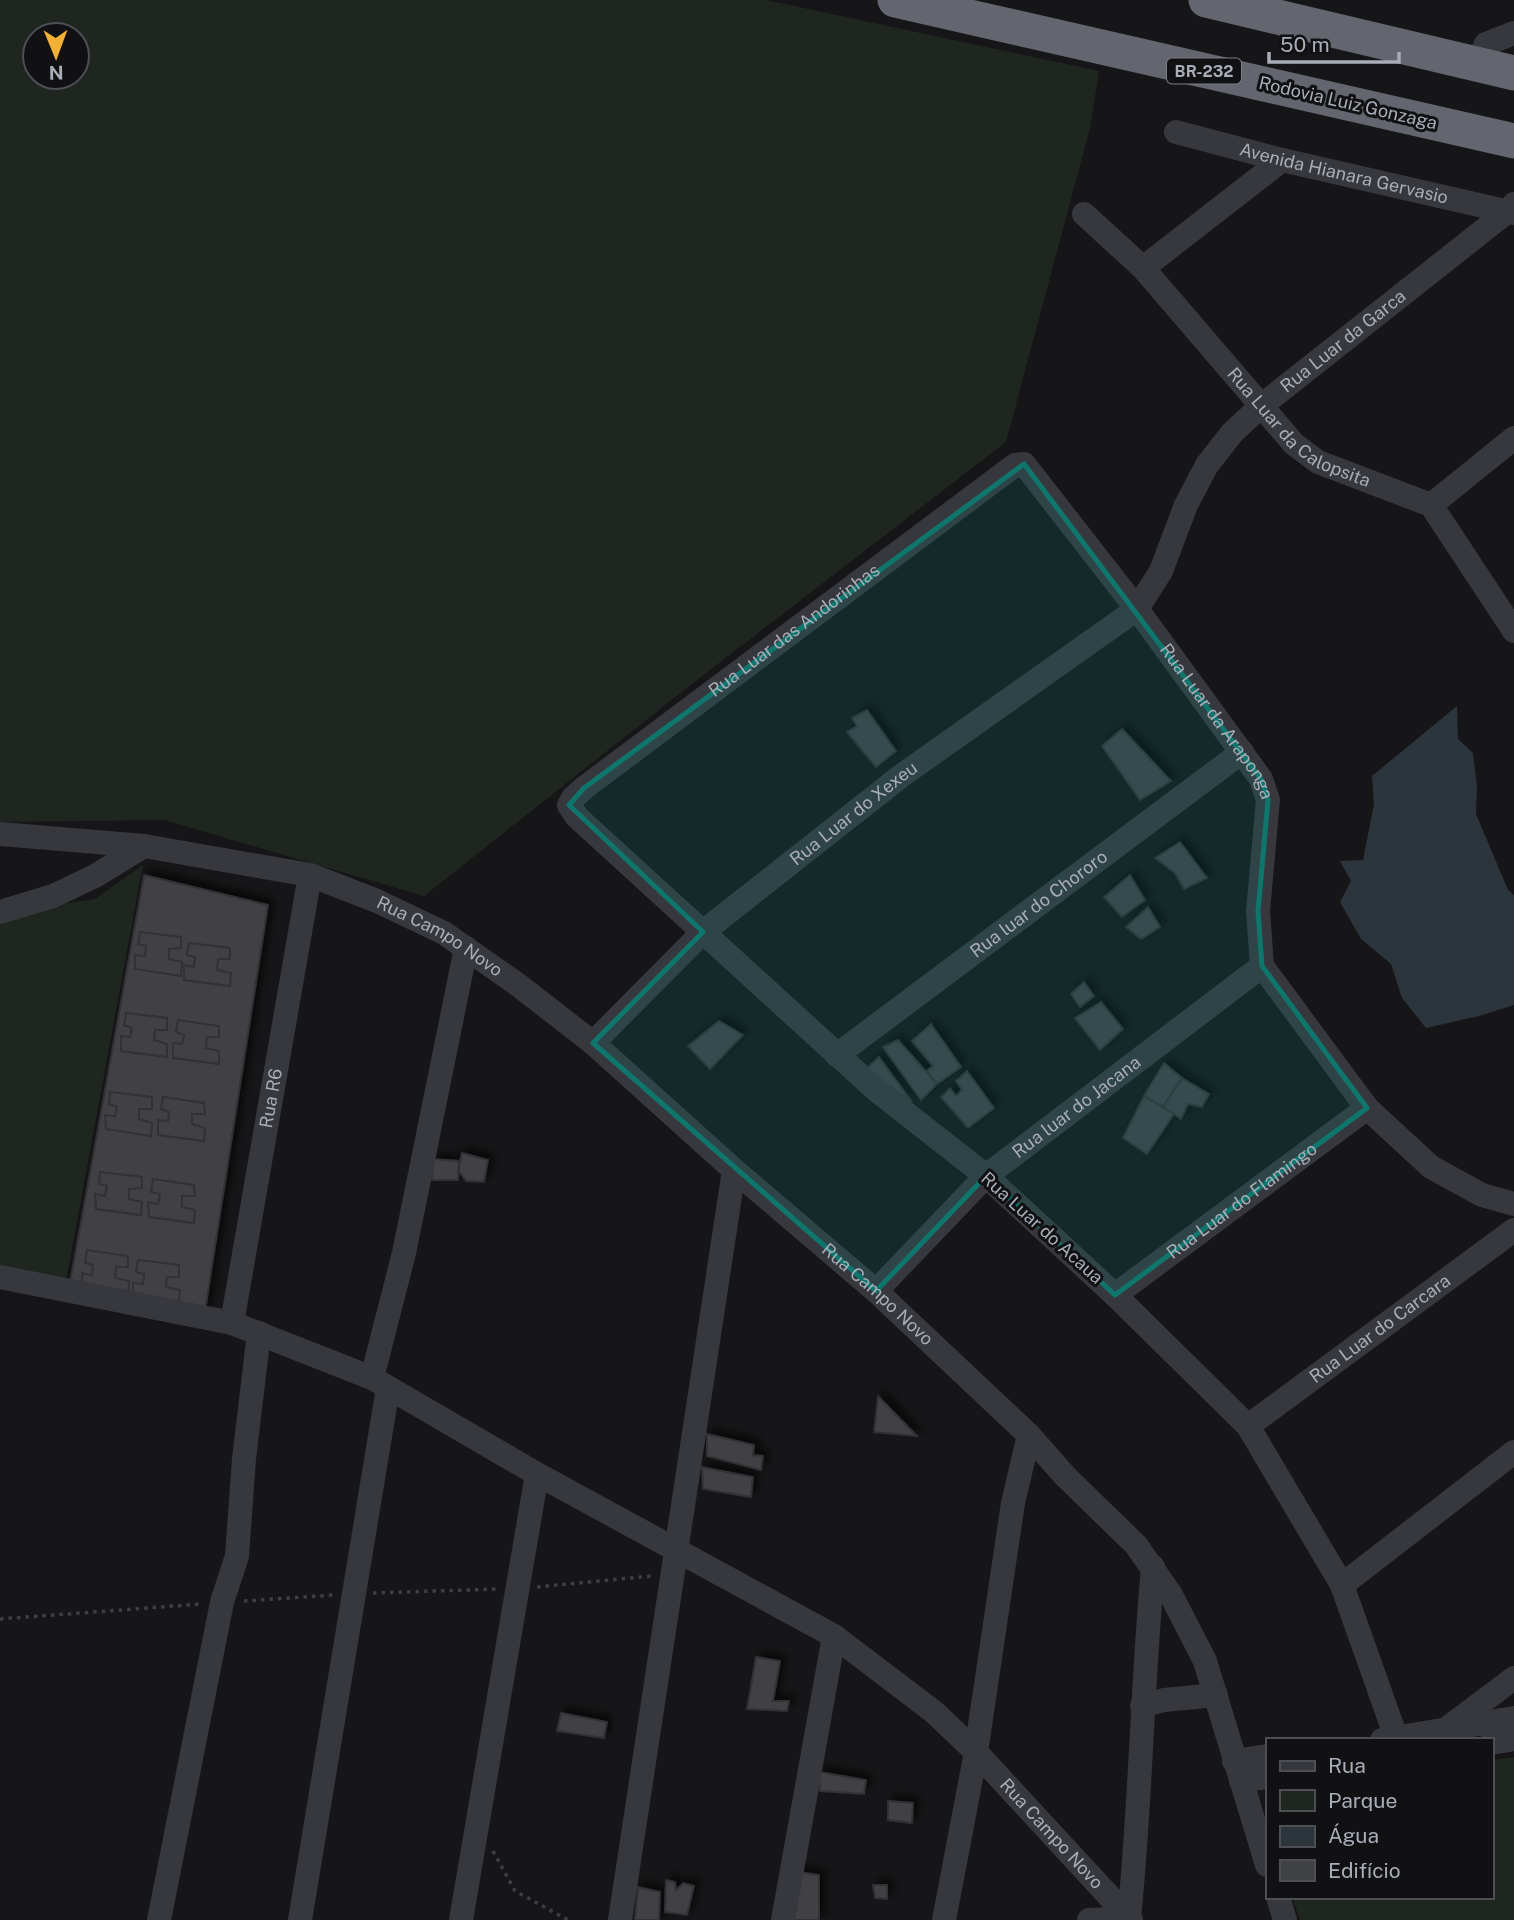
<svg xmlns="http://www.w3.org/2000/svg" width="1514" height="1920" font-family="'Public Sans',sans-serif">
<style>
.green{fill:#1e261f;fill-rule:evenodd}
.water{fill:#2c353c}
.building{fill:#404145;stroke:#303034;stroke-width:2;filter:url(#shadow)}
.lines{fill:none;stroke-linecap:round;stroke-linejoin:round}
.path{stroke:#3d3f44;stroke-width:3.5;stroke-dasharray:3.5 5;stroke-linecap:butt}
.minor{stroke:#37383d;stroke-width:24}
.highway{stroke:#63666e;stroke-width:35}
.marked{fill:#0f766e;fill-opacity:0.2;stroke:#0f766e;stroke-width:5;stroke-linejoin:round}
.labels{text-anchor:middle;stroke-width:6;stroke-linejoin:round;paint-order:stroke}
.shield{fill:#111113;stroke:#7b7e86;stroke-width:2}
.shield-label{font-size:16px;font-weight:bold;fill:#a8adb8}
.street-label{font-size:18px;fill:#a8adb8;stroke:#111113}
</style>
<defs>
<filter id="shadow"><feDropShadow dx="5.5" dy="-5.5" stdDeviation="3.5" flood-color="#0009"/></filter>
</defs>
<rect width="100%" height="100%" fill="#161618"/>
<g class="green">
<path d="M0,0H766L1099,71L1090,128L1006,442L688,687L424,896L164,820L0,822ZM35,35H77V77H35Z"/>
<path d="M143,865L66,1281L0,1268V919L50,906L95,899Z"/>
<path d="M1514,1757V1920H1300L1292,1897H1491V1760Z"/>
</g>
<path class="water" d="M1457,706L1458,739L1473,753L1477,787L1476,814L1508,890L1514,895V1005L1479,1016L1426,1028L1402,998L1391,964L1361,939L1340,902L1351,881L1340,861L1363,860L1374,804L1372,776Z"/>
<g class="building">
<path d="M867,710L896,751L876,767L847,732L857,726L852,718Z"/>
<path d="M1122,729L1171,781L1140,800L1102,746Z"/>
<path d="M1180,842L1207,878L1184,889L1175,873L1155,858Z"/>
<path d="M144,875L268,905L205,1311L69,1288Z"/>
<path d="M1130,875L1145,900L1122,917L1104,897Z"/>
<path d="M1148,907L1160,927L1141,939L1126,927Z"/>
<path d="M140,932L181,937V948L169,949V959L182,962L181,976L135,969V955L145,956L146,946L138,944Z"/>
<path d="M189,943L230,948V959H218L217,970L231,973L230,986L184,980V965L194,967L195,957L187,955Z"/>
<path d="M1084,982L1094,996L1080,1007L1071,994Z"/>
<path d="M1101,1002L1123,1029L1100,1050L1075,1018Z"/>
<path d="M126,1013L167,1018V1030H155L154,1040L167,1044V1057L121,1051V1036L130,1037L132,1028L124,1025Z"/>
<path d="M178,1020L219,1026V1037H207L206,1048L219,1051V1064L173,1058V1043L182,1044L184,1035L176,1032Z"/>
<path d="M719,1021L743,1035L710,1069L688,1046Z"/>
<path d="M931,1024L961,1067L937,1084L927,1071L933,1066L912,1041Z"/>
<path d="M898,1040L937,1084L921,1100L883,1047Z"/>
<path d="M879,1057L912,1102L866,1069Z"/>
<path d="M1164,1063L1182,1078L1163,1107L1144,1096Z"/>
<path d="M967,1071L994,1108L968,1128L941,1097L950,1088L956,1096L962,1090L956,1081Z"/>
<path d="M1182,1078L1209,1094L1202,1107L1188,1104L1181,1119L1163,1107Z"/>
<path d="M110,1092L152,1097V1109H139V1119L152,1123L151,1136L106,1129L105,1115L115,1116L117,1107L109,1104Z"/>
<path d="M1144,1096L1174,1114L1147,1154L1123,1138Z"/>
<path d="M163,1097L204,1103L205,1114H192V1124L205,1128L204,1141L158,1135V1120L168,1121L169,1112L161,1109Z"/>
<path d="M462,1153L488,1160L484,1182L466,1181L458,1170Z"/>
<path d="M433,1159L459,1161L458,1180H432Z"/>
<path d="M100,1172L142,1177V1188L129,1189V1199L142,1202L141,1215L96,1209L95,1194L105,1196L107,1186L99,1184Z"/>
<path d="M153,1179L194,1185L195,1196H182V1207L195,1210L194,1223L149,1217L148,1202L158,1204L160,1194L151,1192Z"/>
<path d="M87,1250L128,1256V1267H116L115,1278L129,1281L128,1294L82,1288V1273L92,1275L93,1265L85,1263Z"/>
<path d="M138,1260L179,1265V1277H167L166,1287L180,1290L179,1304L133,1298V1283L143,1284L144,1274L136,1272Z"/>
<path d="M878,1396L917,1436L874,1432Z"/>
<path d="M707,1434L754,1445L753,1455L763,1456L761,1470L707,1456Z"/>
<path d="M702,1467L753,1477L751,1497L703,1489Z"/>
<path d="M756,1657L780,1661L773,1701H789L787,1711L747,1709Z"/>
<path d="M561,1713L607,1722L604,1738L557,1731Z"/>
<path d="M819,1772L866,1780L864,1794L820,1791Z"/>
<path d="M888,1801L913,1803L912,1823L888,1820Z"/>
<path d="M793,1871L819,1875V1920H793Z"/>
<path d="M666,1880L675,1882L676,1890L683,1883L694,1886L687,1915L665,1912Z"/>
<path d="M873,1885H887V1899L875,1898Z"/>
<path d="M638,1887L660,1892L659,1920H635Z"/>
</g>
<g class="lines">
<g class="path">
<path d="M537,1587L651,1576"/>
<path d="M373,1593L498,1589"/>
<path d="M244,1601L334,1595"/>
<path d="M0,1619L201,1604"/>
<path d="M493,1851L515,1891L568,1920"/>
</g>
<g class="minor">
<path d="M1477,64L1486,44L1514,33"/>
<path id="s1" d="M1176,132L1282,160L1514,213"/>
<path id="s2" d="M1084,214L1143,268L1294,444L1318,462L1431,505L1514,631"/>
<path d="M1143,268L1282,160"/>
<path d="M1431,505L1514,438"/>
<path id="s3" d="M0,834L144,846L310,875L377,901L444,933L517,984L593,1043L734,1170L876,1291L1029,1435L1065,1476L1136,1545L1171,1595L1205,1661L1267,1865"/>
<path d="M0,912L53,896L95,876L144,846"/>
<path id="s4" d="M593,1043L703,932L901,776L1137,609L1161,571L1186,505L1207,465L1232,433L1261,406L1508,211L1514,204"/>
<path id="s5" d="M837,1055L1242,752"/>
<path id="s6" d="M0,1277L232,1323L372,1378L537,1474L834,1636L934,1712L976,1752L1131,1920"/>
<path id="s7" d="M876,1291L986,1176L1262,966"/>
<path id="s8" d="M1115,1295L1367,1108"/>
<path id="s9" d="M232,1323L310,875"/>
<path d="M372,1378L404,1253L466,948"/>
<path id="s10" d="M1248,1426L1514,1230"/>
<path d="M1342,1585L1514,1452"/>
<path d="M1142,1706L1164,1700L1216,1695"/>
<path d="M1450,1726L1514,1678"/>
<path d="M1382,1740L1514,1718"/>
<path id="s11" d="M1397,1740L1342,1585L1248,1426L1115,1295L986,1176L875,1089L577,817L569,805L573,798L584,788L1015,465L1024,464L1137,609L1261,779L1268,800L1258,911L1262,966L1367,1108L1431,1167L1482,1195L1514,1204"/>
<path d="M1491,1743L1514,1739"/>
<path d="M1234,1761L1267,1756"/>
<path d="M1241,1781L1267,1777"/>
<path d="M1278,1897L1285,1920"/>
<path d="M159,1920L222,1602L237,1556L244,1459L259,1333"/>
<path d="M300,1920L388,1388"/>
<path d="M461,1920L537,1474"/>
<path d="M620,1920L734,1170"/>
<path d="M783,1920L834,1636"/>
<path d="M944,1920L976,1752L1013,1503L1029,1435"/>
<path d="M1089,1920L1129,1918C1141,1801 1142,1684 1153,1567"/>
</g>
<g class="highway">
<path d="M895,0L1514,141"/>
<path d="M1206,0L1514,73"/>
</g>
</g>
<path class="marked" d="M1024,464L1261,779L1268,800L1258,911L1262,966L1367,1108L1115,1295L986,1176L876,1291L593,1043L703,932L569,805L584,788Z"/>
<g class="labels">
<rect class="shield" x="1167" y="58.5" width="74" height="25" rx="5"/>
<g class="shield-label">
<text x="1204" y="77">BR-232</text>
</g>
<g class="street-label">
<text transform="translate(1348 103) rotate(13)" y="6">Rodovia Luiz Gonzaga</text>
<text dy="6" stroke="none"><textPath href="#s1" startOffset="173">Avenida Hianara Gervasio</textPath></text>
<text dy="6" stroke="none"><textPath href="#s4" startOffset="1043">Rua Luar da Garca</textPath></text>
<text dy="6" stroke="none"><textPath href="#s2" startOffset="306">Rua Luar da Calopsita</textPath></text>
<text dy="6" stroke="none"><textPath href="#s11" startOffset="1556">Rua Luar das Andorinhas</textPath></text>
<text dy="6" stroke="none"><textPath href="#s11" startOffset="2163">Rua Luar da Araponga</textPath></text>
<text dy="6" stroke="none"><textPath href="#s4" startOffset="348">Rua Luar do Xexeu</textPath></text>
<text dy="6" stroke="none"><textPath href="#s5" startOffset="252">Rua luar do Chororo</textPath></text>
<text dy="6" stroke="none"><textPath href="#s3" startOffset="457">Rua Campo Novo</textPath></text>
<text dy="6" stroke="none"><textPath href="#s9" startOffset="228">Rua R6</textPath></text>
<text dy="6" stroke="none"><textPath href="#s7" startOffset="273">Rua luar do Jacana</textPath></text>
<text dy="6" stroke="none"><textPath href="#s8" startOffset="158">Rua Luar do Flamingo</textPath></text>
<text transform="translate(1042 1228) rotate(42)" y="6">Rua Luar do Acaua</text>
<text dy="6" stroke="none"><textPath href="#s3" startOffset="1024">Rua Campo Novo</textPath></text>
<text dy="6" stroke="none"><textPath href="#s10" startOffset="164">Rua Luar do Carcara</textPath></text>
<text dy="6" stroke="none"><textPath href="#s6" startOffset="1211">Rua Campo Novo</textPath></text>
</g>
</g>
<rect x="1266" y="1738" width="228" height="161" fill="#111113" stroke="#4d4f55" stroke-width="2"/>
<rect x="1280" y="1761" width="35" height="10" fill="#37383d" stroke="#4d4f55" stroke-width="2"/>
<text x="1328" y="1773" font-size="21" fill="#a8adb8">Rua</text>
<rect x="1280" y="1790" width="35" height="21" fill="#1e261f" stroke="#4d4f55" stroke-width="2"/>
<text x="1328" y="1808" font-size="21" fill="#a8adb8">Parque</text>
<rect x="1280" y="1826" width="35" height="21" fill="#2c353c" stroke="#4d4f55" stroke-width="2"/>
<text x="1328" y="1843" font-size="21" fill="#a8adb8">Água</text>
<rect x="1280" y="1860" width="35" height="21" fill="#404145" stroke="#4d4f55" stroke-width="2"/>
<text x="1328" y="1878" font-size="21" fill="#a8adb8">Edifício</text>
<g transform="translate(56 56) rotate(179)"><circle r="33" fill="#111113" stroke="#4d4f55" stroke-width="2"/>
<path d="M0-5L12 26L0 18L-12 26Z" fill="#f2b134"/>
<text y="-10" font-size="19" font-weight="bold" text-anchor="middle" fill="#a8adb8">N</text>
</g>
<path d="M1269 52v10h130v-10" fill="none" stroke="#a8adb8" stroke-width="3.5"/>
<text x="1280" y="52" font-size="21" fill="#a8adb8" stroke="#111113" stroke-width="5" paint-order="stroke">50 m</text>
</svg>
